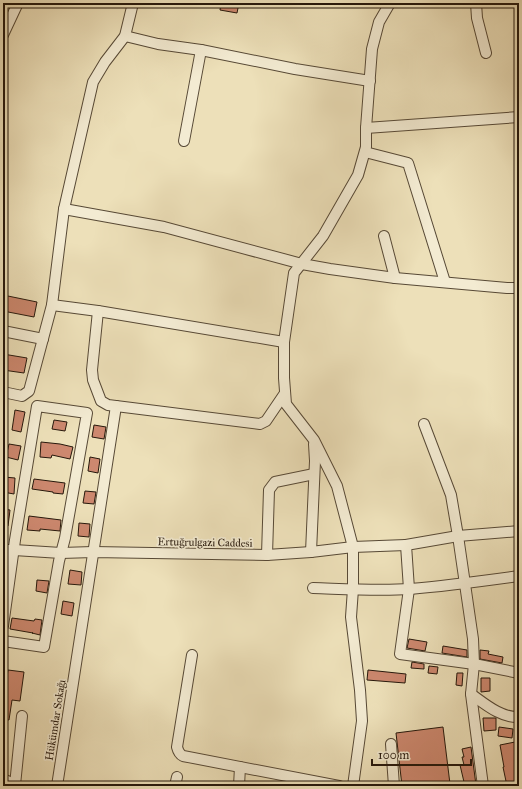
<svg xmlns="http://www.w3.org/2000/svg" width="522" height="789" font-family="'IM FELL Great Primer',serif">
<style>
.building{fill:#cd886f;stroke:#25170b}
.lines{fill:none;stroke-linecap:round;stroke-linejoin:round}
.minor-casing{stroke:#574936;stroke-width:12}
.minor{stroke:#f3ebd2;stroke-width:10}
.labels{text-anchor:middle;stroke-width:3.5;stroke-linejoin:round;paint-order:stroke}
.street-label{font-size:11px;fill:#25170b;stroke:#f3ebd2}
</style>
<rect width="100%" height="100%" fill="#ede0b9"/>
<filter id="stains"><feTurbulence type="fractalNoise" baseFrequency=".005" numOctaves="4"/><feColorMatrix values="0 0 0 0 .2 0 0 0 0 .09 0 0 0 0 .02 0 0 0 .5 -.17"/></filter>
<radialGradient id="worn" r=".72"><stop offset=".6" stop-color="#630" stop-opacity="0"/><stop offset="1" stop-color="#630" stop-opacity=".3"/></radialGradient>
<g class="building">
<path d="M221,3H239L237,13L220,10Z"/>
<path d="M3,295L37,302L34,317L3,311Z"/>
<path d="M3,354L27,358L24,373L3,370Z"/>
<path d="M15,410L25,412L21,432L12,430Z"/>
<path d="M54,420L67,422L65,431L52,429Z"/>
<path d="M94,425L106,427L104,439L92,437Z"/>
<path d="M41,442L60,444L73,447L70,459L52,455L51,458L40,457Z"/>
<path d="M9,444L21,446L18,460L6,457Z"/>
<path d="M90,457L100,459L98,473L88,471Z"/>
<path d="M4,477L15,478L14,494L3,492Z"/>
<path d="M34,479L65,483L63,494L53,493V492L32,489Z"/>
<path d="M85,491L96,492L94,504L83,503Z"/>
<path d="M3,509L10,510L8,526L3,525Z"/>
<path d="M29,516L61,520L60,531L40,529V531L27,530Z"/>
<path d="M79,523L90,524L89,537L78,536Z"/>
<path d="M70,570L82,572L81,585L68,584Z"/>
<path d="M37,580L49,581L47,593L36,591Z"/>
<path d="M63,601L74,603L72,616L61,614Z"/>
<path d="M12,618L34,621L35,619L42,620L40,635L32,633H33L10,629Z"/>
<path d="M409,639L427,642L425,651L407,648Z"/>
<path d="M443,646L467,650V657L442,653Z"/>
<path d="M480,650L489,651L488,654L503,657L502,663L480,659Z"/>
<path d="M412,662L424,664V669L411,668Z"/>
<path d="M429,666L438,667L437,674L428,673Z"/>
<path d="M8,670L24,672L20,701L12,700L9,720L3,719V701Z"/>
<path d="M368,670L406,674L405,683L367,680Z"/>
<path d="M457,673H463L462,686L456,685Z"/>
<path d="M481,678H490V691L481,692Z"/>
<path d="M483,718H496V730L484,731Z"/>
<path d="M443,727L450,784L435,786H402L396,733Z"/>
<path d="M499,727L513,729L512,738L498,736Z"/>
<path d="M515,742L519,764V786H507L503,767H504L500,745Z"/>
<path d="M471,747L476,785L454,786V784L464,782L460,765H464L462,757H464L462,749Z"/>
</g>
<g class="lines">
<g class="minor-casing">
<g id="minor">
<path d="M476,3L477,18L486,53"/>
<path d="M3,35L18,3"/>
<path d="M125,36L158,44L201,50L295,69L370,81"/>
<path d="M366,128L519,117"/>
<path d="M184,141L201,50"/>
<path d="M365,152L408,163L445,282"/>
<path d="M64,209L164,227L302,264L330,269L395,278L507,288H519"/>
<path d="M384,236L395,278"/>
<path d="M52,305L98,311L284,342"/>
<path d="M98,311L92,370L93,380L101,401L108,405L260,424L266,421L285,393"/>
<path d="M3,331L43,339"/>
<path d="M3,392L22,396L29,391L52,305L64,209L93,82L105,62L125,36L133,3"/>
<path d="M424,424L451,495L458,536L473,639L474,664L471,694L483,786"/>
<path d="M519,531L458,536L406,545L409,589L400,654L474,664L519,673"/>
<path d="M3,550H14L61,553L93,552L267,555L311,552L353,547L406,545"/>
<path d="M311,552L315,461L314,444"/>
<path d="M267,555L269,490L275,482L314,474"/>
<path d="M313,588C345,589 378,591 410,589C446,586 483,581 519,576"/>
<path d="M3,626L15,540L37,406L87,413L65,538L59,561L44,647L3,641"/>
<path d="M192,655L177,747C178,751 179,754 183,756L339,786"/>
<path d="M471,694C485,704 501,718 519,717"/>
<path d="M391,744L394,786"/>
<path d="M3,779L18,786"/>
<path d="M15,785L22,716"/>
<path d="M57,786L116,406"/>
<path d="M175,786L177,777"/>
<path d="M239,786L240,767"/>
<path d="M353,786L362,721L360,690L351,617L353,589V547L337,486L314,440L286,404L284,378V342L294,273L323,236L358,175L366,147V128L372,49L379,22L390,3"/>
</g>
</g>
<use href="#minor" class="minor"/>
</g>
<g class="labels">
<g class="street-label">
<text transform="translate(205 542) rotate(1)" y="4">Ertuğrulgazi Caddesi</text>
<text transform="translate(55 720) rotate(-81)" y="4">Hükümdar Sokağı</text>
</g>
</g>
<rect width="522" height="789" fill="none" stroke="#ede0b9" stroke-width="16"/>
<rect x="4" y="4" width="514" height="781" fill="none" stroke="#25170b" stroke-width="2"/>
<rect x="8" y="8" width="506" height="773" fill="none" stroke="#25170b"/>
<path d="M372 759v6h99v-6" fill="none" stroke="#25170b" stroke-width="2"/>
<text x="378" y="759" font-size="12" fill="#25170b" stroke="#f3ebd2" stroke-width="3" paint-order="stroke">100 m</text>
<rect width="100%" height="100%" filter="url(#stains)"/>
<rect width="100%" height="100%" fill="url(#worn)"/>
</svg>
